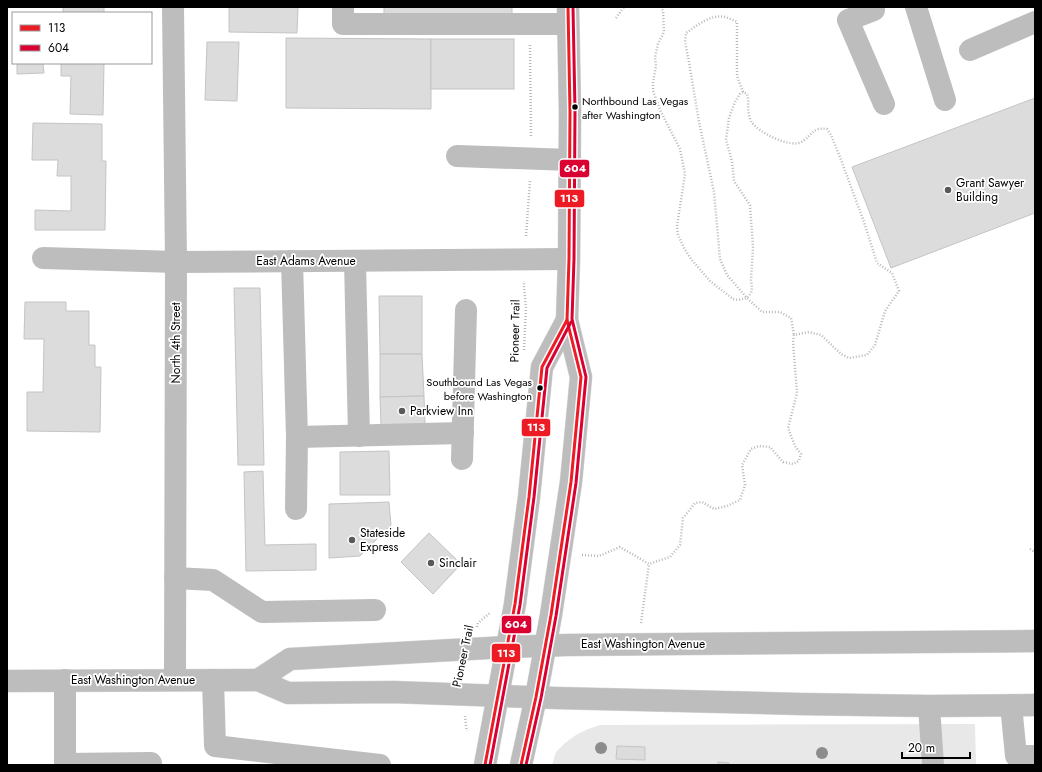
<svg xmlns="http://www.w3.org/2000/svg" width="1042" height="772" font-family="Jost,sans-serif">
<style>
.green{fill:#e8e8e8}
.building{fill:#dcdcdc;stroke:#c4c4c4}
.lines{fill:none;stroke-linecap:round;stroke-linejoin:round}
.major-casing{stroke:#dbdbdb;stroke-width:23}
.path{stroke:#b8b8b8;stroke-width:2.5;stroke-dasharray:1 2;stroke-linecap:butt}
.minor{stroke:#bdbdbd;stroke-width:22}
.major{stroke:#bdbdbd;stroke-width:22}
.bus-1-casing{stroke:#fff;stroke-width:6}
.bus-2-casing{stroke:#fff;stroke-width:6}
.bus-1{stroke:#ed1b24;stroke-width:3}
.bus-2{stroke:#da0032;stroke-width:3}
.tree{fill:#8c8c8c}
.bus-dot{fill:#000;stroke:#fff;stroke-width:1.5}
.poi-dot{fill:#595959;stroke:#fff;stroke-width:1.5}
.labels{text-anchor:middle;stroke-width:3.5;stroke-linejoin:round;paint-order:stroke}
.bus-label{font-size:11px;fill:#000;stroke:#fff;text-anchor:start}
.poi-label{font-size:12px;fill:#000;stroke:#fff;text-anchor:start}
.street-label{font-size:12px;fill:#000;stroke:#fff}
.line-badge{stroke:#fff;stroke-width:1.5}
.badge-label{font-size:11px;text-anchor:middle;font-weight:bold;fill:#fff}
</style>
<rect width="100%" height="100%" fill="#fff"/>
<path class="green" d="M975,724L976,765H552L556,752L565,743L576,735L588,729L600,725Z"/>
<g class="building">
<rect x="63" y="7" width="41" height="6"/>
<path d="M229,7H298L297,33L229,32Z"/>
<rect x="384" y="7" width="128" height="8"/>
<path d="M286,38L431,39V109L286,108Z"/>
<rect x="431" y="39" width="83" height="50"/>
<path d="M207,42H239L237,101L205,100Z"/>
<path d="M17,63H43L44,73L17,74Z"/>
<path d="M61,63H104L103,115L70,114L71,76H61Z"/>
<path d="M1035,98V213L891,268L852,167Z"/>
<path d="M33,123L102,124V161H106L105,230H35V210L71,211V176H57L58,160H32Z"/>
<path d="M234,288H260L264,465H238Z"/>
<path d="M379,296H422V354H380Z"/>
<path d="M25,302H66V311H89V345H95V367H101L100,432L27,431V392H43L44,339H24Z"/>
<path d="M380,354H422L424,396L380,397Z"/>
<path d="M424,396L425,424L381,425L380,397Z"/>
<path d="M389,451L390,495H340V452Z"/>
<path d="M263,471L265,545L316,544V570L246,571L244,472Z"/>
<path d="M389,502L391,525L360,556L329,558V504Z"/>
<path d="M429,533L461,564L433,594L401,562Z"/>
<path d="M617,746L645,747V760L616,759Z"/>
<path d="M718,762L729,763V765H718Z"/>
</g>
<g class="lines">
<g class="major-casing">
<g id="major">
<path d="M258,680L290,659L507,647L567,645L1035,641"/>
<path d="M7,681L258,680L288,693L393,692L556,698L800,704L929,706L1035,705"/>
<path d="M485,765L515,604L529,497L542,367L567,320"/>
<path d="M521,765L536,697L551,615L571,482L581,377L567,320L569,259L570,111L568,7"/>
</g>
</g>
<g class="path">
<path d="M616,18L624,7"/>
<path d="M530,45L531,136"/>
<path d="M743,92L737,76V22C733,20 729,18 725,17C710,14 698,25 686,33L685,42L689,62L699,122L714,192L720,259L727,275L747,298L762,312H780L791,318L794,335"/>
<path d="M526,236L530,181"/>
<path d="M524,350L526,308L524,286V281"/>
<path d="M1030,549L1035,552"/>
<path d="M582,555L599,556L620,547L649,564L670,557L680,545L683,518L695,503L702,502L714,509L727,506L740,500L745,485L742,465L751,449L759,446L770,447L783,462L793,464L799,461L801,454L795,446L788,428L797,393L793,342L794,335L809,332L821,335L841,354L849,358L867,355L875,345L885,311L899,291L892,273L877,263L864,222L840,157L831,135L827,129C813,127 813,134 803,141C792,150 757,132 751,121C746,111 750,103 747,94L743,92L740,94L735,102L729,118L726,140L732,161L734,181L750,205L753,247L751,280L752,288L751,293L747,298L738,300L733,299L710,281L691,259L684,248L678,235L677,226L685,174L680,149L661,112L653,91V82L656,66L655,57L658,44L664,32L663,11L661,7"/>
<path d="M641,623L649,564"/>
<path d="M477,627L478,623L490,613"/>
<path d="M465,716L466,726L467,731"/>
</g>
<g class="minor">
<path d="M173,7L176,262L175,680"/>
<path d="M343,7V24H568"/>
<path d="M873,7L874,10L848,20L884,104"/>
<path d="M916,7L945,100"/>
<path d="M970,50L1035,22"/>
<path d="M457,156L570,160"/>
<path d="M43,258L176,262L569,259"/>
<path d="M292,261L297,437L463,433"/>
<path d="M355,261L359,436"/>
<path d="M462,459L466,310"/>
<path d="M296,509L297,437"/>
<path d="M175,578L213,580L262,612L375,610"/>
<path d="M65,680V765"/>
<path d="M213,680L215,746L380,765"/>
<path d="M1011,705L1016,756H1035"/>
<path d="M929,706L933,765"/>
<path d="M65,764L151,763V765"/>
</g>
<use href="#major" class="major"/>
<g class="bus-1-casing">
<g id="bus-1">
<path d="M485,765L515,604L529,497L542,367L567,320"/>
<path d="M521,765L536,697L551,615L571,482L581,377L567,320L569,259L570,111L568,7"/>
</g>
</g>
<g class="bus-2-casing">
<g id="bus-2">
<path d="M490,765L520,605L534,497L547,368L571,322"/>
<path d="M526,765L541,698L556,616L576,483L586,377L572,319L574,259L575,111L573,7"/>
</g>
</g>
<use href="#bus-1" class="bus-1"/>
<use href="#bus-2" class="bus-2"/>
</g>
<g class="tree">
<circle cx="601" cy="748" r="6"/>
<circle cx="822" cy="753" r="6"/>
</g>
<g class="bus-dot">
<circle cx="575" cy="107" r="3.5"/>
<circle cx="540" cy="388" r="3.5"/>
</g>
<g class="poi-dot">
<circle cx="948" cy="190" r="4"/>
<circle cx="402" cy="411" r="4"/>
<circle cx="352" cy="540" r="4"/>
<circle cx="431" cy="563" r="4"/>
</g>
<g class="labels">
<g class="bus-label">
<text x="582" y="105">Northbound Las Vegas<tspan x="582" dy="14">after Washington</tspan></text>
<text x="532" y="386" text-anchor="end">Southbound Las Vegas<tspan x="532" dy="14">before Washington</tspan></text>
</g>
<g class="poi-label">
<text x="956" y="187">Grant Sawyer<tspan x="956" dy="14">Building</tspan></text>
<text x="410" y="415">Parkview Inn</text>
<text x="360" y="537">Stateside<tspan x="360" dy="14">Express</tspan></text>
<text x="439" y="567">Sinclair</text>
</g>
<g class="street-label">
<text x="306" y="265">East Adams Avenue</text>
<text transform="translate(515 331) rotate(-89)" y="4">Pioneer Trail</text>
<text transform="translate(176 343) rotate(-90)" y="4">North 4th Street</text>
<text x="643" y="648">East Washington Avenue</text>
<text transform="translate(463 656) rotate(-78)" y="4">Pioneer Trail</text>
<text x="133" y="684">East Washington Avenue</text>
</g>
</g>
<g class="line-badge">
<rect x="559" y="159" width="31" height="19" rx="4" fill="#da0032"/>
<rect x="554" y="189" width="31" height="19" rx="4" fill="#ed1b24"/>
<rect x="521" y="418" width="30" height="19" rx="4" fill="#ed1b24"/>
<rect x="501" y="615" width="31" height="19" rx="4" fill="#da0032"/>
<rect x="491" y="643" width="30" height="20" rx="4" fill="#ed1b24"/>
</g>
<g class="badge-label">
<text x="575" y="172">604</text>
<text x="569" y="202">113</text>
<text x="536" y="431">113</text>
<text x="516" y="628">604</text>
<text x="506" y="657">113</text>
</g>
<rect width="1042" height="772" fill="none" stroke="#000000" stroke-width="16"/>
<rect x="12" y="12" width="140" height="52" fill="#ffffff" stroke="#999999"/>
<rect x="20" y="25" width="20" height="6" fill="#ed1b24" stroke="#999999"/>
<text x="48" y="32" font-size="12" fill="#000000">113</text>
<rect x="20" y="45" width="20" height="6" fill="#da0032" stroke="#999999"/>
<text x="48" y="52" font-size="12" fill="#000000">604</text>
<path d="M902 752v6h68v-6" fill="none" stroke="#000000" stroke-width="2"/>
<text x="908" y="752" font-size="12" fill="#000000" stroke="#ffffff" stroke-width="3" paint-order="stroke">20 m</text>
</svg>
